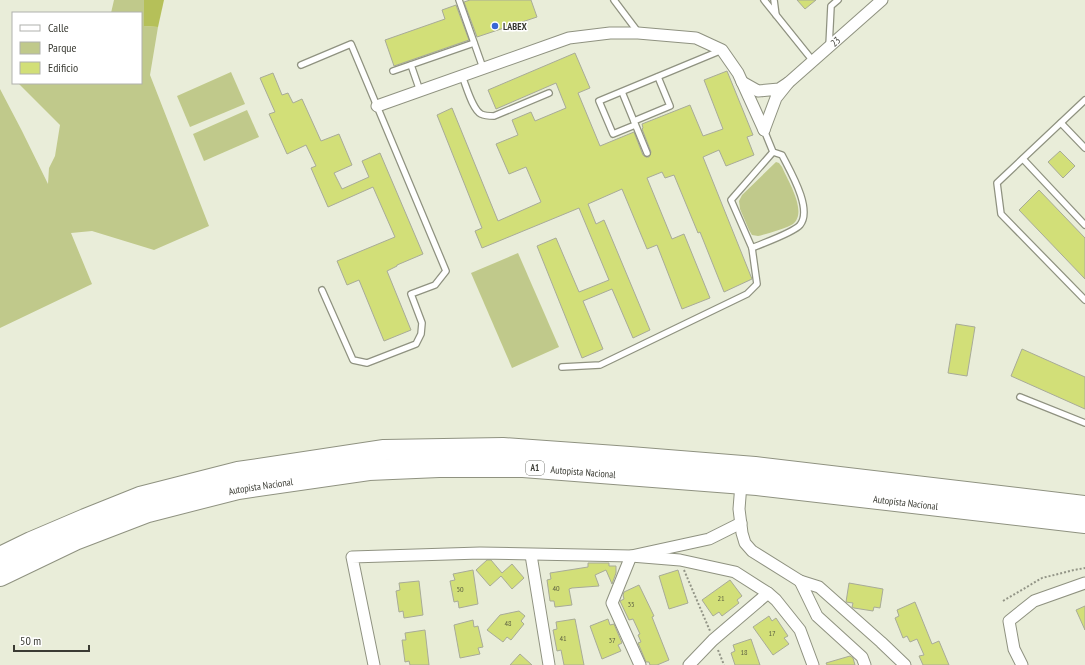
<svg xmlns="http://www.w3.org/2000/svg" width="1085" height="665" font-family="'PT Sans Narrow',sans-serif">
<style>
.green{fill:#c0c98b}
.water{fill:#b5c059}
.building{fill:#d2df78;stroke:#a8ab98}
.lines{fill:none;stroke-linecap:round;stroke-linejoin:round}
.lane-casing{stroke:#8f9280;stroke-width:8}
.street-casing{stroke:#8f9280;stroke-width:13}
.highway-casing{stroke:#8f9280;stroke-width:22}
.path{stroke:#939587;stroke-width:2;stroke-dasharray:2 2;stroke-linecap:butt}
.lane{stroke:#fff;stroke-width:5.5}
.street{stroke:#fff;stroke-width:11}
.highway{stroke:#fff;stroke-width:20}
.poi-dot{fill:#3966d6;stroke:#fff;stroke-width:1.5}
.labels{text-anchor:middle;stroke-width:3;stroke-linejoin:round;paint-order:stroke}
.number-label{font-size:8px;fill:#606444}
.shield{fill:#fff;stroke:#757670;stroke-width:1}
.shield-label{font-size:9px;font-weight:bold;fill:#3a3b33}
.poi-label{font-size:10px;font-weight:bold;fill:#3a3b33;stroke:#fff;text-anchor:start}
.street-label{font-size:10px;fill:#3a3b33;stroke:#fff}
</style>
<rect width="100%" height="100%" fill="#e9edd9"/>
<g class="green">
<path d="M114,0H144V26L158,27L150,75L209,226L154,250L92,231L71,233L92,284L0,328V89L22,131L48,184L49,168L55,156L60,125L18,83H141V13H111Z"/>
<path d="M231,72L245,104L190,127L177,96Z"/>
<path d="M247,110L259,137L204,161L193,134Z"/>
<path d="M776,162L779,163L782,167C788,181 808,212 793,224C788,228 766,234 758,236L752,235L749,230L740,209L739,201L742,195Z"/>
<path d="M518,253L559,347L512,368L471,273Z"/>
</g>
<path class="water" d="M144,0H164L158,27L144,26Z"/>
<g class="building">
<path d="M470,0H531L537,17L477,37L464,2Z"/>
<path d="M797,0H816L805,9Z"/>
<path d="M456,5L469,40L394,66L385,40L445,19L442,10Z"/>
<path d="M575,53L590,88L578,93L600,146L634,132L643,155L646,157H649L651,152L642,129L643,128L642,124L690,105L703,136L723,129L704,80L727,71L753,135L747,137L754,155L726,166L719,150L703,157L752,279L724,292L700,232L698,233L674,175L665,178L662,172L647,178L672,239L684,234L710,298L682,309L657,245L647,249L622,189L588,204L596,224L604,220L650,330L633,338L612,289L583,301L603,349L582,358L537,246L556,238L579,292L609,280L579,208L482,248L475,231L482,228L437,115L452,108L498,221L541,202L526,167L509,174L496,144L518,135L512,120L531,112L535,121L566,108L556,83L496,109L488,90Z"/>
<path d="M273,73L282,95L288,93L293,103L302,99L321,141L339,134L352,165L334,173L342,189L369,177L362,161L380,153L423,254L397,265V266L387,271L411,330L384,341L359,280L347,285L337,261L395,237L373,187L328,207L311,168L316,166L306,145L287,154L269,114L275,112L260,78Z"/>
<path d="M1060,151L1075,166L1063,178L1048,162Z"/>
<path d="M1039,190L1085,238V279L1019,210Z"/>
<path d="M956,324L975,327L967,376L948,373Z"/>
<path d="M1022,349L1085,377V409L1011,376Z"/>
<path d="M487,560H491L502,573L512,564L524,578L512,589L501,576L490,586L476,570Z"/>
<path d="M588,563H609V566H616V573L612,584L606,570L595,575L599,586L572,588L569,589L572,605L555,607L554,601H550L547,580L551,579L550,573L588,567Z"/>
<path d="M473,570L478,604L459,608L458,601L454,602L450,581L455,580L453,574Z"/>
<path d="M678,570L688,603L669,609L659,576Z"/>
<path d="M730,580L742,596L737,600L739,603L722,616L719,612L713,616L702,600Z"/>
<path d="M419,581L423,615L404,618L403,611L399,612L396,591L400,590L399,583Z"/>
<path d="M849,583L883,589L880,608L874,607L873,611L854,608L852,607L853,603L846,602Z"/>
<path d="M639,585L654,616L652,617L669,660L657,665H650L649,662H646L638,643L641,642L638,635L640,634L633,619L629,620L620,601L624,599L623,595L624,592Z"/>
<path d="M915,602L932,644L939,641L949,665H923L919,656L924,655L917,639L910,642L907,636L903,638L895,618L899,616L897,610Z"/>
<path d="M1085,606V630L1076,610Z"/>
<path d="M519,611L525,616L521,621L524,624L511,640L507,637L503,642L487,630L500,615Z"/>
<path d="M769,616L772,621L776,618L788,636L784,638L789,644L773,655L753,627Z"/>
<path d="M575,619L584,665H564L561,650L557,651L553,630L557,629L556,622Z"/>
<path d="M608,619L610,625L614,624L622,643L618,645L621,651L602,659L590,626Z"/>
<path d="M473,620L474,627L478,626L483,647L478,648L480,654L460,658L454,625Z"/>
<path d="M425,630L429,665H410L409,661L405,662L402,640H406L405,633Z"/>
<path d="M751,639L760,665H735L731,653L735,651L733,645Z"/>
<path d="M520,654L532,665H510Z"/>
<path d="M850,656L853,658L855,665H827L826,663Z"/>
</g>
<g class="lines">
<g class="lane-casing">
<g id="lane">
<path d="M459,0L483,68"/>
<path d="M614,0L638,32"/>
<path d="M764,0L813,61"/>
<path d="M774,0L776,15"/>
<path d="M829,46L831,6L838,0"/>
<path d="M301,65L351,44L446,271L435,285L411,294L422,323L421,334L416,344L367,363L353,360L322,290"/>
<path d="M411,65L420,91"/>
<path d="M393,71L474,43"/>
<path d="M462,76C466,85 472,109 481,114C485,116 490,116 494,116L549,93"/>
<path d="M622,92L647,153"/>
<path d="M1085,100L997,183L1001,214L1085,300"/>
<path d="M634,121L670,106L658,77"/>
<path d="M1061,123L1085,148"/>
<path d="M635,125L613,134L599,101L722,50"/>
<path d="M764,130L773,152L731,200L752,248C763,243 793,233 800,225C813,209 790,171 782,155L773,152"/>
<path d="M1023,159L1085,225"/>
<path d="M562,367L600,365L747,294L757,284L752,248"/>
<path d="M1020,397L1085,423"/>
</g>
</g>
<g class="street-casing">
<g id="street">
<path d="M742,82L758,91L779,89L788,83L776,98L764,130"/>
<path id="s1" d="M788,83L882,0"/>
<path d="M377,106L569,38L610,33H638L696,38L722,50L738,73L764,130"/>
<path d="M741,484L739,509L742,533L745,543L752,551L800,581L819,587L881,642L905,665"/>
<path d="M531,555L549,665"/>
<path d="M800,581L817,616L862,657L865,665"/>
<path d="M374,665L352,557L480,553L631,556L680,560L735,572L768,593L776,600L800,630L813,665"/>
<path d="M640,665L612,603L631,556L709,539L741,523"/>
<path d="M689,665L713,640L768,593"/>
<path d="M1022,665L1014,649L1009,621L1034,601L1085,583"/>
</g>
</g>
<g class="highway-casing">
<g id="highway">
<path d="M0,557L31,542L85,519L140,497L238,472L384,450L503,448L630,457L755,467L1085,506"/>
<path id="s2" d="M0,576L75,540L148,512L238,489L369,470L439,467H523L757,485L1085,523"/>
</g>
</g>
<g class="path">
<path d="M684,570L710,631"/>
<path d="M1003,601L1042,578L1074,570L1085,568"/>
<path d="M718,650L724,665"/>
</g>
<use href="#lane" class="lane"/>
<use href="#street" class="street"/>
<use href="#highway" class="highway"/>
</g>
<circle class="poi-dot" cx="495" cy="26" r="4"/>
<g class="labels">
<g class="number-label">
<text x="556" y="591">40</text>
<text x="460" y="592">50</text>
<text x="721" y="601">21</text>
<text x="631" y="607">35</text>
<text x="508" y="626">48</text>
<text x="772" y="636">17</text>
<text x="563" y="641">41</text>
<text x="612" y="643">37</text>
<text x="744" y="655">18</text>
</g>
<rect class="shield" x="526" y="461" width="18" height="14" rx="3"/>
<g class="shield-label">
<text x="535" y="471">A1</text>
</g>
<g class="poi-label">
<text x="503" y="30">LABEX</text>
</g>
<g class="street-label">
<text dy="4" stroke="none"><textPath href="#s1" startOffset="63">23</textPath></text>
<text dy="4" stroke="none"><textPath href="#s2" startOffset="601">Autopista Nacional</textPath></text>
<text dy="4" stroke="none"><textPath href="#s2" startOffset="277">Autopista Nacional</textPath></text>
<text dy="4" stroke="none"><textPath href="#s2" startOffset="925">Autopista Nacional</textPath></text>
</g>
</g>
<rect x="12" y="12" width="130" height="72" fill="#ffffff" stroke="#b0b1ad"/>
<rect x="20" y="25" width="20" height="6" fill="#ffffff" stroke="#b0b1ad"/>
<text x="48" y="32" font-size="12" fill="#3a3b33">Calle</text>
<rect x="20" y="42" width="20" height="12" fill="#c0c98b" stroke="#b0b1ad"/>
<text x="48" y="52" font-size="12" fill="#3a3b33">Parque</text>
<rect x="20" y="62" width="20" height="12" fill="#d2df78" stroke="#b0b1ad"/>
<text x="48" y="72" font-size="12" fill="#3a3b33">Edificio</text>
<path d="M14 645v6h75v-6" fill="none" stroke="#3a3b33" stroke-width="2"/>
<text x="20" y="645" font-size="12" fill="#3a3b33" stroke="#ffffff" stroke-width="3" paint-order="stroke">50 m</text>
</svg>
